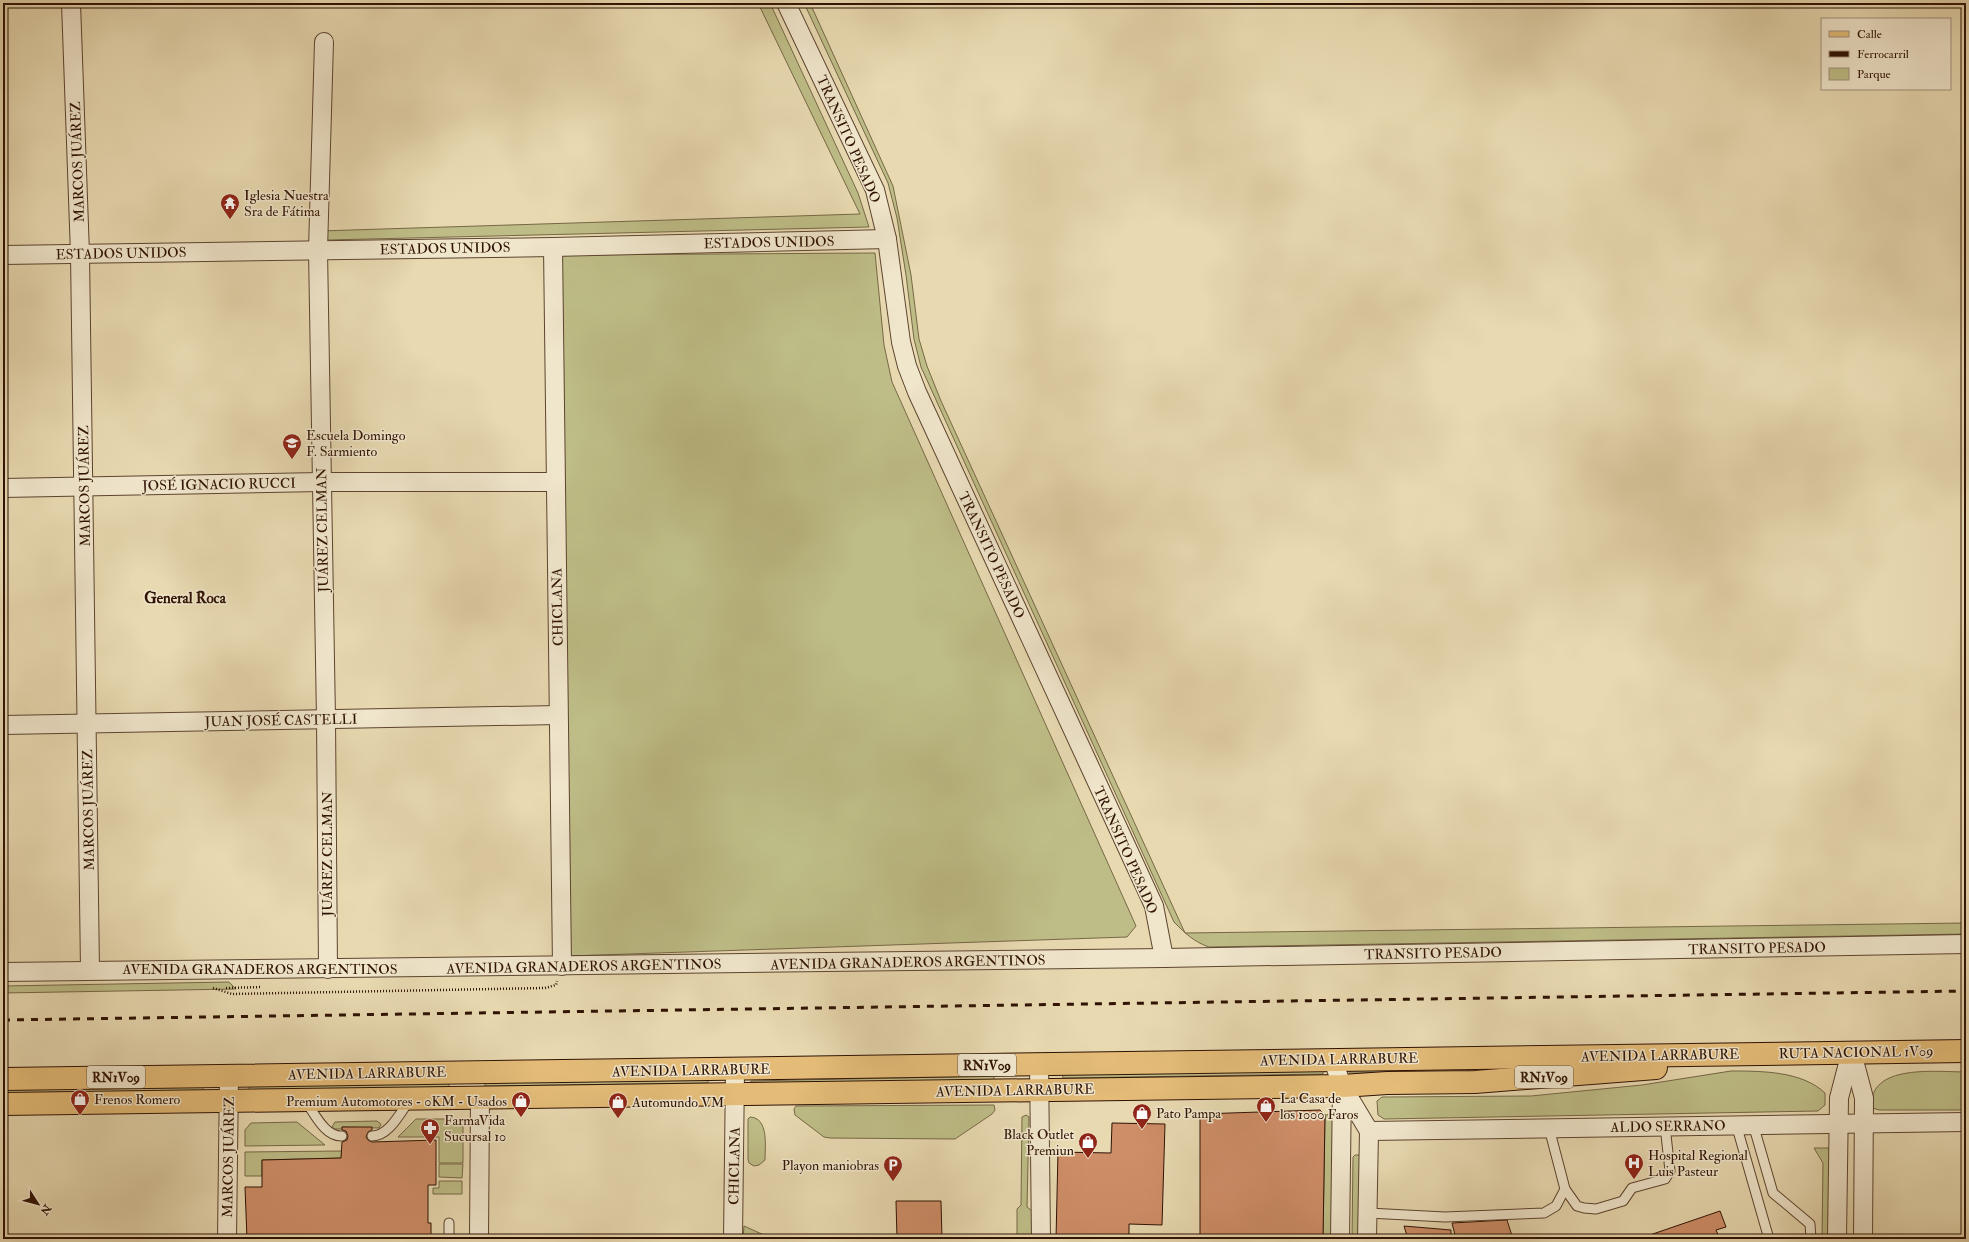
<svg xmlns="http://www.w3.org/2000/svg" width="1969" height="1242" font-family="'IM FELL Double Pica',serif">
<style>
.green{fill:#bebd87;stroke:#766846}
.building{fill:#ce8e68;stroke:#2f1204}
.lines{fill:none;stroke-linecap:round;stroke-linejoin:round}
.service-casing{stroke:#5d442f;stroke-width:11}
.minor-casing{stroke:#5d442f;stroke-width:20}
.primary-casing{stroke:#2f1204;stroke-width:24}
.path{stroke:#2f1204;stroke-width:2.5;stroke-dasharray:1 2;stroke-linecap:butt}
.service{stroke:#f0e6cc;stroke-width:9}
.minor{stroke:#f0e6cc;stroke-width:18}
.primary{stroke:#e4bc78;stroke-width:22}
.rail{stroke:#2f1204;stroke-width:3;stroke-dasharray:7 7;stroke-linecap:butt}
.labels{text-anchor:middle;stroke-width:3;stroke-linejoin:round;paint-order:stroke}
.shield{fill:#f0e6cc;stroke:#695240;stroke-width:1}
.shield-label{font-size:13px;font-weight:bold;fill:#2f1204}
.street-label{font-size:14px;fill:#2f1204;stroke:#f0e6cc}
.poi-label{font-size:14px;fill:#2f1204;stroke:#f0e6cc;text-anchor:start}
.neighbourhood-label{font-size:15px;font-weight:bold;fill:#2f1204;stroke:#f0e6cc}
</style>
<rect width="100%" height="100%" fill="#e8d9b1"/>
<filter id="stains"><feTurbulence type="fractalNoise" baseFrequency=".005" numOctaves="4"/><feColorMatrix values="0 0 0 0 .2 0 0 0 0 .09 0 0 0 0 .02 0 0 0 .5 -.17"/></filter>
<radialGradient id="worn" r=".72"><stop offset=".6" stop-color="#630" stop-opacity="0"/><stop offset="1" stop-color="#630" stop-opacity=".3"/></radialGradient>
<g class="green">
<path d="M758,3H770L858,193L869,227L327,240L319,231L860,214Z"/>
<path d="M804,3H810L893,186L911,275L919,339L927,366L941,401L1185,933L1966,923V934L1209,947C1194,942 1185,933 1174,922L921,367L914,339L906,275L897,218L888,183Z"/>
<path d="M875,253L884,345L892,382L1136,926L1127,937L569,956L561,255Z"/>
<path d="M229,982L236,989L3,993V986Z"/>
<path d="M1469,1067V1072L1349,1073L1350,1069Z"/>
<path d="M1323,1069V1074L1063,1078L1062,1073Z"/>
<path d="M1731,1071C1761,1071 1802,1071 1825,1093V1105L1818,1111L1384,1119L1378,1115L1377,1101L1382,1097L1531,1096L1642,1085Z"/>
<path d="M1966,1072V1110H1879L1872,1108C1867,1063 1938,1072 1966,1072Z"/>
<path d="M994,1076V1081L751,1086V1081Z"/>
<path d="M708,1078V1083L485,1086V1081Z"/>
<path d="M449,1082V1087L249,1090V1085Z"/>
<path d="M203,1085V1091L3,1094V1088Z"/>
<path d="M994,1105L995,1110L992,1114L955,1139L830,1138L824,1137L795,1115L794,1109L796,1106Z"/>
<path d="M1334,1114L1333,1239H1323L1325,1115Z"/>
<path d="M1026,1115L1029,1117L1027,1207L1032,1211V1239H1017V1209L1021,1205L1022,1117Z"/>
<path d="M750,1117C769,1118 765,1146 765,1160L759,1165L754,1166L749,1163L748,1159V1119Z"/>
<path d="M416,1119H452L463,1127V1163H439V1137H398Z"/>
<path d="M377,1121L381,1124L379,1128L342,1127V1129H335L332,1127L335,1122Z"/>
<path d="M297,1122L325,1145L245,1146V1130L251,1123Z"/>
<path d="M1814,1148H1831L1830,1239H1822L1823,1163Z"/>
<path d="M342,1151V1158L262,1160V1176H245V1152Z"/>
<path d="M1355,1155H1359L1360,1158L1359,1239H1352L1353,1157Z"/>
<path d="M439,1164H463L462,1178L439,1177Z"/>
<path d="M439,1181H462V1194H433V1188H439Z"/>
<path d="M744,1226L764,1235V1239H743Z"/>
</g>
<g class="building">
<path d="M1320,1110L1325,1115L1323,1239H1200V1114Z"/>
<path d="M1112,1123L1165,1124L1162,1225L1129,1224V1239H1056L1058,1152L1111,1153Z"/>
<path d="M342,1127H372V1130L368,1132L366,1137L368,1140L372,1142L436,1140V1185H428V1223H431V1239H247L245,1187H262V1160L341,1158L342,1142L347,1140L348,1136L346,1131L342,1130Z"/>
<path d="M896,1201H941L942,1239H897Z"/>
<path d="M1720,1211L1726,1227L1716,1230L1720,1239H1644V1237Z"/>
<path d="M1507,1220L1513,1239H1456L1452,1223Z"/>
<path d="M1404,1226L1451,1230V1239H1408Z"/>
</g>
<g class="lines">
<g class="service-casing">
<g id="service">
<path d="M306,1102C315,1114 325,1137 342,1136"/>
<path d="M1736,1124L1769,1239"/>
<path d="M1753,1124L1773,1193L1810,1224L1811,1239"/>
<path d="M1549,1128L1565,1189L1577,1206L1584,1208L1596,1209L1623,1201L1632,1188L1665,1179L1670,1171L1665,1126"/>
<path d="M372,1136C389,1136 400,1113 409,1101"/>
<path d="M1368,1213L1445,1217L1544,1213L1556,1206L1565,1189"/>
<path d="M449,1239V1223"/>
</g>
</g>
<g class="minor-casing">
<g id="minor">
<path d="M71,3L80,254L90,970"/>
<path d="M786,3L875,190L887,239L901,342L907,366L917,392L1154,906L1164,958"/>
<path d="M324,42L318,250L326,719L328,969"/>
<path d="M553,247L562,966"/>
<path d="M3,255L553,247L887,239"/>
<path d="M3,488L321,482H555"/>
<path d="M3,725L558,715"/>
<path d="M3,972L1164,958L1966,944"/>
<path d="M1852,1053L1864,1098L1863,1239"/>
<path d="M1333,1060L1342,1086L1369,1131"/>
<path d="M1039,1064L1041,1239"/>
<path d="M1369,1131L1966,1122"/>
<path d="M227,1239L229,1075"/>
<path d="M479,1239L480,1097"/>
<path d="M733,1239L735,1070"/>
<path d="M1340,1239L1342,1086"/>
<path d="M1367,1239L1369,1131"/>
<path d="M1837,1239L1839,1098L1851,1052"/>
</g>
</g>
<g class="primary-casing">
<g id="primary">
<path d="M3,1079L1966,1051"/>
<path d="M3,1104L1342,1086L1387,1083L1475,1082L1656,1068"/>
</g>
</g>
<g class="path">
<path d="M213,988L232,994L545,988L556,985L557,981"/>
<path d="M226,988L262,987"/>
</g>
<use href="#service" class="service"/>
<use href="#minor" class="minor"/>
<use href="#primary" class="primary"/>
<path class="rail" d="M3,1020L1966,991"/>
</g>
<defs>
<g id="temple-pin" transform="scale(1)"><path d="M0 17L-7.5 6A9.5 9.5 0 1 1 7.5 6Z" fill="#8f2418" stroke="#f0e6cc"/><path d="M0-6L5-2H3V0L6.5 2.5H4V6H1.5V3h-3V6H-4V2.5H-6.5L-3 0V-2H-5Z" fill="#fff"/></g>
<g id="school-pin" transform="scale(1)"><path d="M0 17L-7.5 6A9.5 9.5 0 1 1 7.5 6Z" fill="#8f2418" stroke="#f0e6cc"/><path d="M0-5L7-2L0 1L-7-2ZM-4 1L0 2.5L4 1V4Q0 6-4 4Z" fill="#fff"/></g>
<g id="shop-pin" transform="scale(1)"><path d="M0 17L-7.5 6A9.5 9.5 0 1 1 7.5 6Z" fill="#8f2418" stroke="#f0e6cc"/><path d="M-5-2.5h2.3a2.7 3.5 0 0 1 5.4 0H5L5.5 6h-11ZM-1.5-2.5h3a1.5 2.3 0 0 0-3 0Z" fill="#fff"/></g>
<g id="pharmacy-pin" transform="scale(1)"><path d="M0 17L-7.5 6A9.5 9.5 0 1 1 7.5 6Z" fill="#8f2418" stroke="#f0e6cc"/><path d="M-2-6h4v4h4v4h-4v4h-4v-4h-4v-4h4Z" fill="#fff"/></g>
<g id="hospital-pin" transform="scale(1)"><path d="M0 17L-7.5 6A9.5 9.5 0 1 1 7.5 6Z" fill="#8f2418" stroke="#f0e6cc"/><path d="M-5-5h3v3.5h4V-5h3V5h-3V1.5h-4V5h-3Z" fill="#fff"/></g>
<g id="parking-pin" transform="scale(1)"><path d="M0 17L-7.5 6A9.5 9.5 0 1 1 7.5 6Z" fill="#8f2418" stroke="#f0e6cc"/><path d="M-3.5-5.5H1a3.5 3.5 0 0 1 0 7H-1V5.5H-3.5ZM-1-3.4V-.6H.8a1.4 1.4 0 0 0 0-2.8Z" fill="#fff"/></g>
</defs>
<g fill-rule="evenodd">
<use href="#temple-pin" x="230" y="203"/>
<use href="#school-pin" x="292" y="443"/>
<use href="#shop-pin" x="80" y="1099"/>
<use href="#shop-pin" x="521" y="1101"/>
<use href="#shop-pin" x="618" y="1102"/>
<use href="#shop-pin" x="1266" y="1106"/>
<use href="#shop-pin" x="1142" y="1113"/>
<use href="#pharmacy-pin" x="430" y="1128"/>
<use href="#shop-pin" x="1088" y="1142"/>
<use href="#hospital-pin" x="1634" y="1163"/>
<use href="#parking-pin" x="893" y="1165"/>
</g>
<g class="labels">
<g class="shield">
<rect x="958" y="1054" width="58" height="22" rx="3"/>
<rect x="87" y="1066" width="58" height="22" rx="3"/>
<rect x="1515" y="1066" width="58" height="22" rx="3"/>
</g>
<g class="shield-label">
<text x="987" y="1070">RN1V09</text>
<text x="116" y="1082">RN1V09</text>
<text x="1544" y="1082">RN1V09</text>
</g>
<g class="street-label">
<text transform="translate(849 139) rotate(66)" y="5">TRANSITO PESADO</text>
<text transform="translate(77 162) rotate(-92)" y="5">MARCOS JUÁREZ</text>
<text transform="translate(769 242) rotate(-1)" y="5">ESTADOS UNIDOS</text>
<text transform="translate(445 248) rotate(-1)" y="5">ESTADOS UNIDOS</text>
<text transform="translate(121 253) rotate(-1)" y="5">ESTADOS UNIDOS</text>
<text transform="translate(219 484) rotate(-1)" y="5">JOSÉ IGNACIO RUCCI</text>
<text transform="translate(84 486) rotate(-91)" y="5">MARCOS JUÁREZ</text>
<text transform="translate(322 530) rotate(-91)" y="5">JUÁREZ CELMAN</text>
<text transform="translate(992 555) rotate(65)" y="5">TRANSITO PESADO</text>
<text transform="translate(557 607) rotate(-91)" y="5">CHICLANA</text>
<text transform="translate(281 720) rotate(-1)" y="5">JUAN JOSÉ CASTELLI</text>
<text transform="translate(88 810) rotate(-91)" y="5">MARCOS JUÁREZ</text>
<text transform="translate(1126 850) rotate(66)" y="5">TRANSITO PESADO</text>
<text transform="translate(327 854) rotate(-90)" y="5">JUÁREZ CELMAN</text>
<text transform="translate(1757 948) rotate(-1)" y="5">TRANSITO PESADO</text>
<text transform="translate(1433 953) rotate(-1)" y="5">TRANSITO PESADO</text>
<text transform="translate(908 962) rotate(-1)" y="5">AVENIDA GRANADEROS ARGENTINOS</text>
<text transform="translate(584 966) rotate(-1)" y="5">AVENIDA GRANADEROS ARGENTINOS</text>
<text x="260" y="974">AVENIDA GRANADEROS ARGENTINOS</text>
<text transform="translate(1856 1052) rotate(-1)" y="5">RUTA NACIONAL 1V09</text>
<text transform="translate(1660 1055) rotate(-1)" y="5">AVENIDA LARRABURE</text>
<text transform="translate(1339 1059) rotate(-1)" y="5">AVENIDA LARRABURE</text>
<text transform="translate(691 1070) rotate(-1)" y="5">AVENIDA LARRABURE</text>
<text transform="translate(367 1073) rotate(-1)" y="5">AVENIDA LARRABURE</text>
<text transform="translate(1015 1090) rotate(-1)" y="5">AVENIDA LARRABURE</text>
<text transform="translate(1668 1126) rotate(-1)" y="5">ALDO SERRANO</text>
<text transform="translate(228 1157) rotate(-89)" y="5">MARCOS JUÁREZ</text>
<text transform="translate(734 1166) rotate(-89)" y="5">CHICLANA</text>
</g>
<g class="poi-label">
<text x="244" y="200">Iglesia Nuestra<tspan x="244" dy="16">Sra de Fátima</tspan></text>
<text x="306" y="440">Escuela Domingo<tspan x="306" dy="16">F. Sarmiento</tspan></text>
<text x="1280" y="1103">La Casa de<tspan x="1280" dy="16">los 1000 Faros</tspan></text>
<text x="94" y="1104">Frenos Romero</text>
<text x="507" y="1106" text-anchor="end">Premium Automotores - 0KM - Usados</text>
<text x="632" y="1107">Automundo VM</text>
<text x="1156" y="1118">Pato Pampa</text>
<text x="444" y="1125">FarmaVida<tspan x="444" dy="16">Sucursal 10</tspan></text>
<text x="1074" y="1139" text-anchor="end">Black Outlet<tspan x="1074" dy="16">Premiun</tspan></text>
<text x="1648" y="1160">Hospital Regional<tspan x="1648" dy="16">Luis Pasteur</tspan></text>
<text x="879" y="1170" text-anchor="end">Playon maniobras</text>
</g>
<g class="neighbourhood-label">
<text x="185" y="603">General Roca</text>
</g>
</g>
<rect width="1969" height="1242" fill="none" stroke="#e8d9b1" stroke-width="16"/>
<rect x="4" y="4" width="1961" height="1234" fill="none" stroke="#2f1204" stroke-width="2"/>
<rect x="8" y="8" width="1953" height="1226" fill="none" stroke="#2f1204"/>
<rect x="1821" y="18" width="130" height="72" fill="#f0e6cc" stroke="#a3917c"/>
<rect x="1829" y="31" width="20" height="6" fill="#e4bc78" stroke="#a3917c"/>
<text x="1857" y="38" font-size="12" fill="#2f1204">Calle</text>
<rect x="1829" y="51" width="20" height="6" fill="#2f1204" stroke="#a3917c"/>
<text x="1857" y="58" font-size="12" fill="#2f1204">Ferrocarril</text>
<rect x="1829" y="68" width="20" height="12" fill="#bebd87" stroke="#a3917c"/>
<text x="1857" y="78" font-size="12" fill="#2f1204">Parque</text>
<g transform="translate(38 1204) rotate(126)" stroke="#f0e6cc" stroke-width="3" paint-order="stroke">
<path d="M0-3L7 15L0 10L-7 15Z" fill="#2f1204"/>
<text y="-6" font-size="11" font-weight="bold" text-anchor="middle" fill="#2f1204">N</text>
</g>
<rect width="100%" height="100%" filter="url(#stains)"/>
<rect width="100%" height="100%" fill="url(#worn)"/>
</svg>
